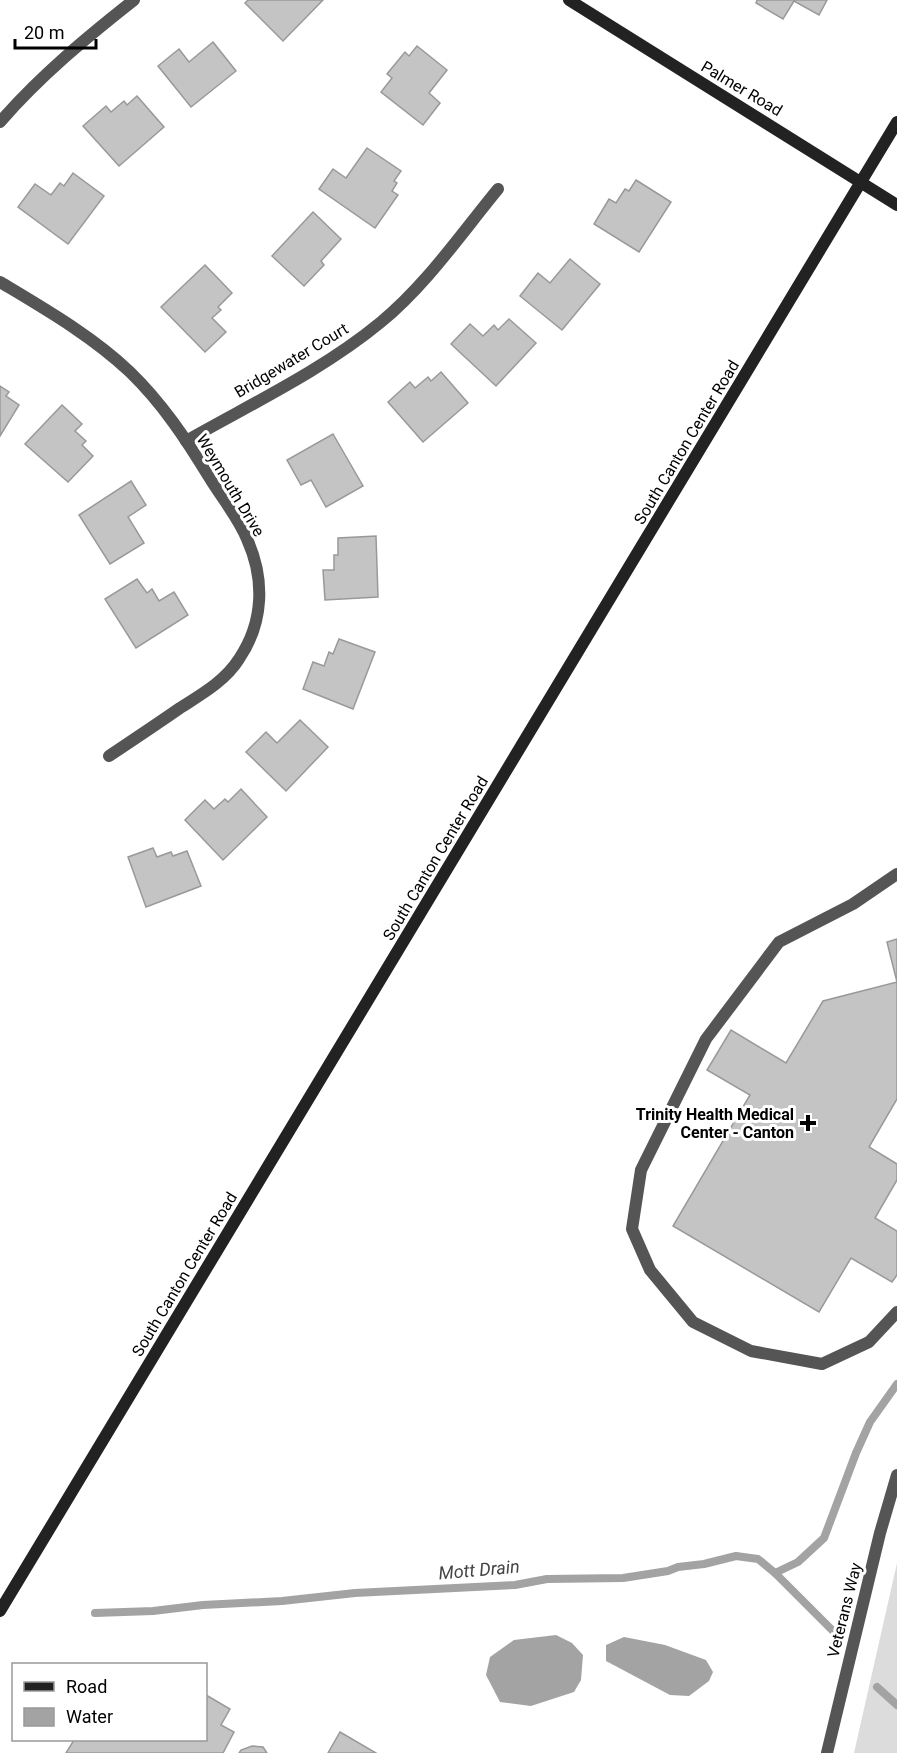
<svg xmlns="http://www.w3.org/2000/svg" width="897" height="1753" font-family="Roboto,sans-serif">
<style>
.green{fill:#dcdcdc}
.water{fill:#a3a3a3}
.lines{fill:none;stroke-linecap:round;stroke-linejoin:round}
.stream{stroke:#a3a3a3;stroke-width:8}
.building{fill:#c4c4c4;stroke:#999;stroke-width:1.5}
.lane{stroke:#555;stroke-width:12}
.street{stroke:#555;stroke-width:12}
.secondary{stroke:#222;stroke-width:12}
.poi-dot{fill:#000;stroke:#fff;stroke-width:2}
.labels{text-anchor:middle;stroke-width:6;stroke-linejoin:round;paint-order:stroke}
.street-label{font-size:16px;fill:#000;stroke:#fff}
.poi-label{font-size:16px;font-weight:bold;fill:#000;stroke:#fff;text-anchor:end}
.water-label{font-size:18px;font-style:italic;fill:#444;stroke:#fff}
</style>
<rect width="100%" height="100%" fill="#fff"/>
<path class="green" d="M897,1563V1753H854Z"/>
<g class="water">
<path d="M556,1635L572,1643L583,1655L581,1680L574,1692L531,1706L500,1702L486,1675L490,1657L514,1640Z"/>
<path d="M624,1637L665,1645L706,1660L713,1672L709,1681L689,1696L670,1695L606,1661V1645Z"/>
</g>
<g class="lines">
<g class="stream">
<path d="M775,1573L798,1562L824,1538L856,1453L870,1422L897,1384"/>
<path d="M95,1613L153,1611L203,1605L282,1601L355,1593L515,1585L547,1579L623,1578L668,1571L678,1567L704,1564L736,1556L758,1559L775,1573L834,1632"/>
<path d="M877,1687L897,1705"/>
</g>
</g>
<g class="building">
<path d="M248,0H323L283,41L245,3Z"/>
<path d="M757,0H827L819,15L794,1L783,19L756,3Z"/>
<path d="M213,42L236,71L191,107L158,66L179,49L189,62Z"/>
<path d="M417,46L447,70L429,93L440,103L423,125L381,92L392,78L387,74L405,52L409,56Z"/>
<path d="M137,96L164,127L119,166L83,126L106,106L111,112L124,101L127,105Z"/>
<path d="M367,148L401,171L394,181L397,183L392,191L398,195L375,228L319,189L333,169L346,178Z"/>
<path d="M73,173L104,196L68,244L18,207L35,184L51,195L60,183L64,186Z"/>
<path d="M636,180L671,202L639,252L594,224L609,199L616,203L625,189L629,191Z"/>
<path d="M313,212L341,239L321,261L324,265L304,286L272,256Z"/>
<path d="M570,259L600,284L562,330L520,296L538,273L550,283Z"/>
<path d="M205,265L232,293L218,307L221,310L212,318L226,332L205,352L161,307Z"/>
<path d="M509,319L536,343L496,386L451,344L470,324L483,336L494,325L498,330Z"/>
<path d="M441,372L468,403L423,442L388,402L410,382L415,388L428,377L431,381Z"/>
<path d="M0,386L9,392L6,396L19,405L0,436Z"/>
<path d="M62,405L82,424L75,431L86,441L82,445L93,456L68,482L25,444Z"/>
<path d="M333,434L363,486L326,507L311,480L301,485L287,460Z"/>
<path d="M131,481L146,505L128,517L144,543L110,564L79,515Z"/>
<path d="M376,536L378,597L325,600L323,570H334V555H338V538Z"/>
<path d="M137,579L147,593L152,589L159,601L174,592L188,615L136,648L105,599Z"/>
<path d="M339,639L375,652L353,709L303,689L313,662L324,666L329,652L333,654Z"/>
<path d="M300,720L328,747L286,791L246,752L266,732L277,743Z"/>
<path d="M241,789L267,817L223,860L185,820L205,800L214,809L225,799L228,802Z"/>
<path d="M153,848L157,857L171,852L173,856L187,851L201,886L146,907L128,857Z"/>
<path d="M897,939V982L887,942Z"/>
<path d="M897,982V1099L869,1147L897,1164V1180L875,1218L897,1231V1275L892,1282L851,1258L819,1312L673,1226L750,1095L707,1070L731,1030L786,1063L823,1001Z"/>
<path d="M206,1695L230,1709L221,1725L234,1732L223,1753H66L74,1740H206Z"/>
<path d="M340,1732L376,1753H328Z"/>
<path d="M252,1746L263,1747L267,1753H239L241,1750Z"/>
</g>
<g class="lines">
<path class="lane" d="M897,874L853,904L779,942L706,1039L641,1170L632,1229L650,1270L693,1322L751,1351L822,1364L869,1342L897,1312"/>
<g class="street">
<path d="M0,122C40,76 87,37 134,0"/>
<path d="M0,282C45,309 92,336 130,372C162,403 186,439 209,477C221,497 238,517 247,539C265,579 264,622 239,659C225,681 202,694 180,708C157,724 133,740 109,756"/>
<path d="M186,441C251,404 323,370 381,322C426,285 461,234 498,189"/>
<path d="M827,1753L880,1533L897,1475"/>
</g>
<g class="secondary">
<path d="M569,0L897,205"/>
<path d="M0,1611L897,122"/>
</g>
</g>
<path class="poi-dot" d="M805 1114h6v6h6v6h-6v6h-6v-6h-6v-6h6z"/>
<g class="labels">
<g class="street-label">
<text transform="translate(742 88) rotate(31)" y="6">Palmer Road</text>
<text transform="translate(291 360) rotate(-31)" y="6">Bridgewater Court</text>
<text transform="translate(686 442) rotate(-59)" y="6">South Canton Center Road</text>
<text transform="translate(231 485) rotate(59)" y="6">Weymouth Drive</text>
<text transform="translate(435 858) rotate(-59)" y="6">South Canton Center Road</text>
<text transform="translate(184 1274) rotate(-59)" y="6">South Canton Center Road</text>
<text transform="translate(844 1610) rotate(-76)" y="6">Veterans Way</text>
</g>
<g class="poi-label">
<text x="794" y="1120">Trinity Health Medical<tspan x="794" dy="18">Center - Canton</tspan></text>
</g>
<g class="water-label">
<text transform="translate(479 1570) rotate(-5)" y="6">Mott Drain</text>
</g>
</g>
<rect x="12" y="1663" width="195" height="78" fill="#ffffff" stroke="#999999" stroke-width="1.5"/>
<rect x="24" y="1682" width="30" height="9" fill="#222222" stroke="#999999" stroke-width="1.5"/>
<text x="66" y="1693" font-size="18" fill="#000000">Road</text>
<rect x="24" y="1708" width="30" height="18" fill="#a3a3a3" stroke="#999999" stroke-width="1.5"/>
<text x="66" y="1723" font-size="18" fill="#000000">Water</text>
<path d="M15 39v9h81v-9" fill="none" stroke="#000000" stroke-width="3"/>
<text x="24" y="39" font-size="18" fill="#000000" stroke="#ffffff" stroke-width="4.5" paint-order="stroke">20 m</text>
</svg>
